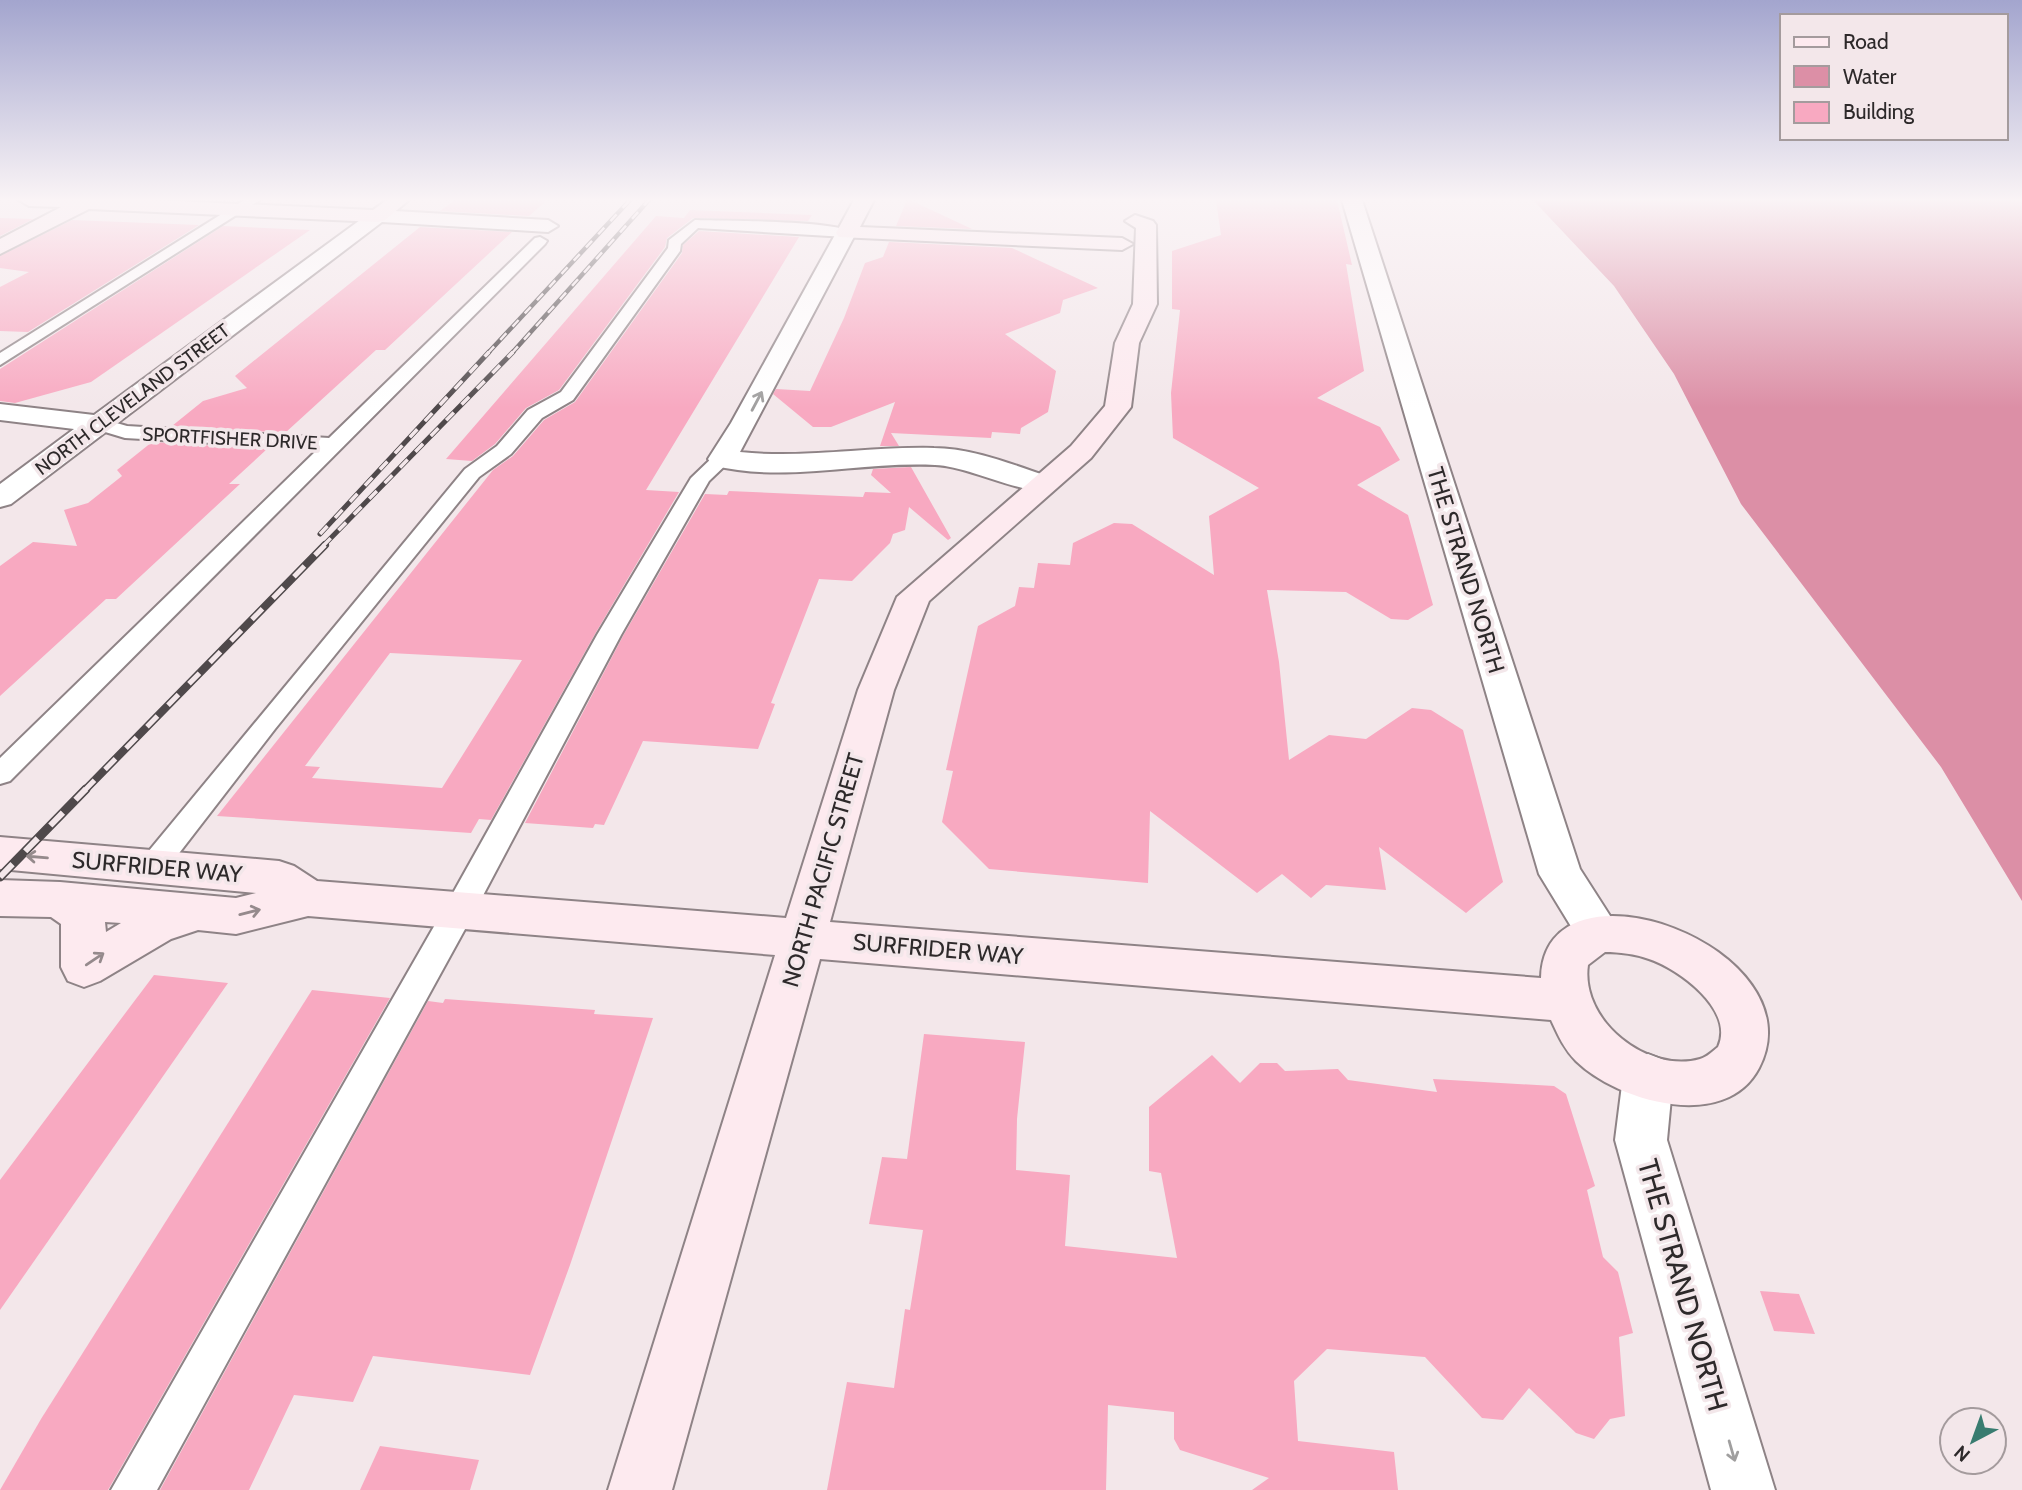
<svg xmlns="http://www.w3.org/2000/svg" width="2022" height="1490" font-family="Cabin,sans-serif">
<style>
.water{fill:#dc8fa6}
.building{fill:#f8a9c1;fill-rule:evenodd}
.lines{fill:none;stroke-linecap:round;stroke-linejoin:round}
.lane-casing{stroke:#8e8386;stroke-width:4}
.street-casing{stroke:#8e8386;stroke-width:4}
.secondary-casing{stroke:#8e8386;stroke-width:4}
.lane{fill:#fff;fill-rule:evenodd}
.street{fill:#fff;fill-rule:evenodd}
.secondary{fill:#fdeaef;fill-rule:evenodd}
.rail-far3-casing{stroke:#4f494b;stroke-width:4.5}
.rail-far2-casing{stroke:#4f494b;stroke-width:5}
.rail-far1-casing{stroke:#4f494b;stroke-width:8}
.rail-casing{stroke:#4f494b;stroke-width:9}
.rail-far3{stroke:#f3e7ea;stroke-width:2.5;stroke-dasharray:9;stroke-linecap:butt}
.rail-far2{stroke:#f3e7ea;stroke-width:3.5;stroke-dasharray:11;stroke-linecap:butt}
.rail-far1{stroke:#f3e7ea;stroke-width:5;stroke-dasharray:15;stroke-linecap:butt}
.rail{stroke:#f3e7ea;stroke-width:6;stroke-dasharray:18;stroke-linecap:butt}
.oneway{stroke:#a09f9f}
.oneway2{stroke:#958a8c}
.labels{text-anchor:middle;stroke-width:7;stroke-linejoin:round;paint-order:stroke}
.far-street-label{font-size:19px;fill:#2d292a;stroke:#f3e7ea}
.street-label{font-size:23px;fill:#2d292a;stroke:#f3e7ea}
.near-street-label{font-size:28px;fill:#2d292a;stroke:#f3e7ea}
</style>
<rect width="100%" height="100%" fill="#f3e7ea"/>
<path class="water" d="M1533,200H2022V901L1941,767L1741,504L1674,374L1614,286Z"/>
<g class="building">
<path d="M455,200H547L529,216L440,211Z"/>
<path d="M907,200H910L972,229L896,226Z"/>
<path d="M1216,200H1337L1352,265L1346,264L1364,371L1317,398L1380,427L1400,460L1357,485L1408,515L1433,605L1408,620L1391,619L1346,592L1267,590L1279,662L1289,760L1329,735L1366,739L1412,708L1431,710L1463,730L1503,882L1466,913L1379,847L1386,890L1326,885L1311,898L1282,874L1257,893L1150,811L1148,883L989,869L942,822L953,771L946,770L978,626L1015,606L1019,587L1034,588L1038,563L1070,565L1073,543L1114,523L1132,524L1214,575L1209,516L1259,488L1173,438L1171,393L1180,310L1172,309V251L1221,235Z"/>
<path d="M690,210L812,215L808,221L693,218L667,238L665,247L559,390L526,408L495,444L472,461L446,459L656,216L684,218Z"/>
<path d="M0,218L33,219L0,236Z"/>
<path d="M72,220L199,225L28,332L0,331V287L29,272L0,268V256Z"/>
<path d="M223,226L310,230L91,382L15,403L0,401V369Z"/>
<path d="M420,227L512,232L385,350H376L285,433L172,426L203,401L247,388L235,376Z"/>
<path d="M699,231L799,237L646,490L679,492L595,634L491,820L479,819L471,833L217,816L493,470L513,456L544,420L575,402L682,253L683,245ZM390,653L522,660L442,788L312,778L320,767L305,766Z"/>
<path d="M889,242L1012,248L1098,288L1063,300L1060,313L1005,334L1056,371L1048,412L1021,428L1020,434L992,432L991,438L891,433L899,446H880L895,402L831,427H813L773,394L776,389L810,391L844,318L865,263L883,257Z"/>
<path d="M152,442L267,449L229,484H240L116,599H106L0,696V566L33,542L77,546L64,510L88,503L122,476L117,470Z"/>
<path d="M911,467L951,538L948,540L909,507L905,530L893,534L890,543L852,581L819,579L771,703L775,704L758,749L643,741L604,825L595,824L593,828L525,823L623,636L705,494L727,495L729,491L863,497L865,492L891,493L871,475L873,469Z"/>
<path d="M154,975L228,983L0,1310V1180Z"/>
<path d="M312,990L390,998L108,1490H0L41,1419Z"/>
<path d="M445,999L595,1010L594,1014L653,1018L570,1265L530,1375L373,1356L353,1402L294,1395L249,1490H160L428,1001L443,1003Z"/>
<path d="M924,1034L1025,1042L1017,1119L1016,1170L1070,1175L1065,1246L1177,1258L1161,1173L1149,1171V1107L1212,1055L1240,1083L1260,1063H1277L1285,1071L1338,1069L1348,1080L1437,1092L1433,1079L1554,1086L1566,1094L1595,1186L1587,1190L1603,1257L1618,1272L1633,1333L1619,1337L1625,1416L1610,1419L1594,1439L1576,1433L1529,1388L1503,1420L1482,1418L1425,1357L1327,1349L1294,1381L1298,1441L1394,1452L1398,1490H1252L1269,1478L1180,1450L1174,1439V1412L1108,1405L1106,1490H827L847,1382L894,1388L905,1309L910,1310L923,1230L869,1224L882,1157L907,1159Z"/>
<path d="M1760,1291L1799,1294L1815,1334L1774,1331Z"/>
<path d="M380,1446L479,1460L470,1490H360Z"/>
</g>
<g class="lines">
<g class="lane-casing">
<g id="lane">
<path d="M244,200H260L0,365V353Z"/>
<path d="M695,220C722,221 838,220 853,233L846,237L698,228L681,244L680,251L573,400L542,418L511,454L479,477L275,729L163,874L153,877L143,874L138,866L143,858L465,469L497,446L528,410L561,392L668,248L669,240Z"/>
<path d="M540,237L547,241L545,244L10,781L0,784V758L318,449L125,438L92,428L90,424L92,420L99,418L127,426L329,438L535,238Z"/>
<path d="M722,453L732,459L709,481L621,635L470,920L157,1490H111L448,902L597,635L691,478L715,455Z"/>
</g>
</g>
<g class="street-casing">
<g id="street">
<path d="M1342,200H1362L1580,869L1621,933L1615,946L1599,952L1583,946L1539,874Z"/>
<path d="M378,210L548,220L558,226L548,232L382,222L11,504L0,507V484L74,429L0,420V404L94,415L371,212Z"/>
<path d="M846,227L856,233L740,452C805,459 869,446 934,448C973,448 1016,466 1053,478L1058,484L1053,490C1026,497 969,466 935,465C860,461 786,484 712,465L708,459L731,423L836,233Z"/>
<path d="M1648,1054L1666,1061L1673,1077L1667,1140L1775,1490H1711L1615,1140L1623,1077L1630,1061Z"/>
</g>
</g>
<g class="secondary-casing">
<g id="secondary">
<path d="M19,200H152L373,210L387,200H409L385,220L378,222L89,209L0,254V239L61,207L29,206Z"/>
<path d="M854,200H874L860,227L1122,238L1133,244L1122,250L839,237L836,233Z"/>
<path d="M1135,215L1153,221L1156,225L1157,304L1139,343L1131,407L1091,458L929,601L894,690L830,922L1541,978C1544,846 1821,948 1759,1068C1725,1133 1617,1101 1576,1061C1564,1049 1558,1035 1551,1020L820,959L672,1490H608L775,955L308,916L236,934L198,930L171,939L100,981L84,987L68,981L61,967V924L51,917L0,916V880L60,882L236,898L256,893L0,869V837L279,861L294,866L317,881L786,918L858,690L897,597L1071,446L1105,406L1115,343L1133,304L1136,228L1125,221ZM105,922L121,923L106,932ZM1605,952C1619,952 1635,954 1649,959C1679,969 1735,1010 1718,1047C1713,1051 1707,1057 1700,1059C1648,1074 1580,1021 1588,965Z"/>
</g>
</g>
<use href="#lane" class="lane"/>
<use href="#street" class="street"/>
<use href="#secondary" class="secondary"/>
<g class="rail-far3-casing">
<g id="rail-far3">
<path d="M488,353L630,200"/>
<path d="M512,353L649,200"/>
</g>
</g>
<g class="rail-far2-casing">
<g id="rail-far2">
<path d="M320,534L489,352"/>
<path d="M323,546L513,352"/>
</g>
</g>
<g class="rail-far1-casing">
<path id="rail-far1" d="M84,791L325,545"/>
</g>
<g class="rail-casing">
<path id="rail" d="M0,877L86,789"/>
</g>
<use href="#rail-far3" class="rail-far3"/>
<use href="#rail-far2" class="rail-far2"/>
<use href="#rail-far1" class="rail-far1"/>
<use href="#rail" class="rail"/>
</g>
<defs><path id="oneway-shaft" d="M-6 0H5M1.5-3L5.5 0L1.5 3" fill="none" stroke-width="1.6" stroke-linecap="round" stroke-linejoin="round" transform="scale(1.75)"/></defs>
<g class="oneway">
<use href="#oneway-shaft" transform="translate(757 401) rotate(-62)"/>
<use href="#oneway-shaft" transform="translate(1732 1451) rotate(74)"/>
</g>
<g class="oneway2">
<use href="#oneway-shaft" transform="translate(37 857) rotate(-175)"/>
<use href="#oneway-shaft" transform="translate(250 912) rotate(-14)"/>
<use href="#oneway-shaft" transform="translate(95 959) rotate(-34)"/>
</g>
<linearGradient id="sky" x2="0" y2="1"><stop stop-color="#a3a5ce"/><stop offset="0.49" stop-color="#faf4f6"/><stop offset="1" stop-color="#faf4f6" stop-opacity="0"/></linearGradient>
<rect width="2022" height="408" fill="url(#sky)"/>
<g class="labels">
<g class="far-street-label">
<text transform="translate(132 399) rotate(-37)" y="7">NORTH CLEVELAND STREET</text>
<text transform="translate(230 438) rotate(3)" y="7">SPORTFISHER DRIVE</text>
</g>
<g class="street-label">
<text transform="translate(1466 570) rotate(73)" y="8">THE STRAND NORTH</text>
<text transform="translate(157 867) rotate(5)" y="8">SURFRIDER WAY</text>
<text transform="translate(823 870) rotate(-74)" y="8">NORTH PACIFIC STREET</text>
<text transform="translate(938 949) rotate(5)" y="8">SURFRIDER WAY</text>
</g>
<g class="near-street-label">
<text transform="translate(1683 1285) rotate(74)" y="10">THE STRAND NORTH</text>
</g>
</g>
<rect x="1780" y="14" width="228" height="126" fill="#f3e7ea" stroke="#a49b9d" stroke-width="2"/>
<rect x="1794" y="37" width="35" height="10" fill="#fdeaef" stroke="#a49b9d" stroke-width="2"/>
<text x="1843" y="49" font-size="21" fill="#2d292a">Road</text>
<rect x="1794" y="66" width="35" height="21" fill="#dc8fa6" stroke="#a49b9d" stroke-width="2"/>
<text x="1843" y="84" font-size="21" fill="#2d292a">Water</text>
<rect x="1794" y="102" width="35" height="21" fill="#f8a9c1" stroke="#a49b9d" stroke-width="2"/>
<text x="1843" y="119" font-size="21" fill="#2d292a">Building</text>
<g transform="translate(1973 1441) rotate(221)"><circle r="33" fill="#f3e7ea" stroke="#a49b9d" stroke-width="2"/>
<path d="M0-5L12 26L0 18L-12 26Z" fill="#387c70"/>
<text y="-10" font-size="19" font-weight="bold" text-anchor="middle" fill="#2d292a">N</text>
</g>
</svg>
